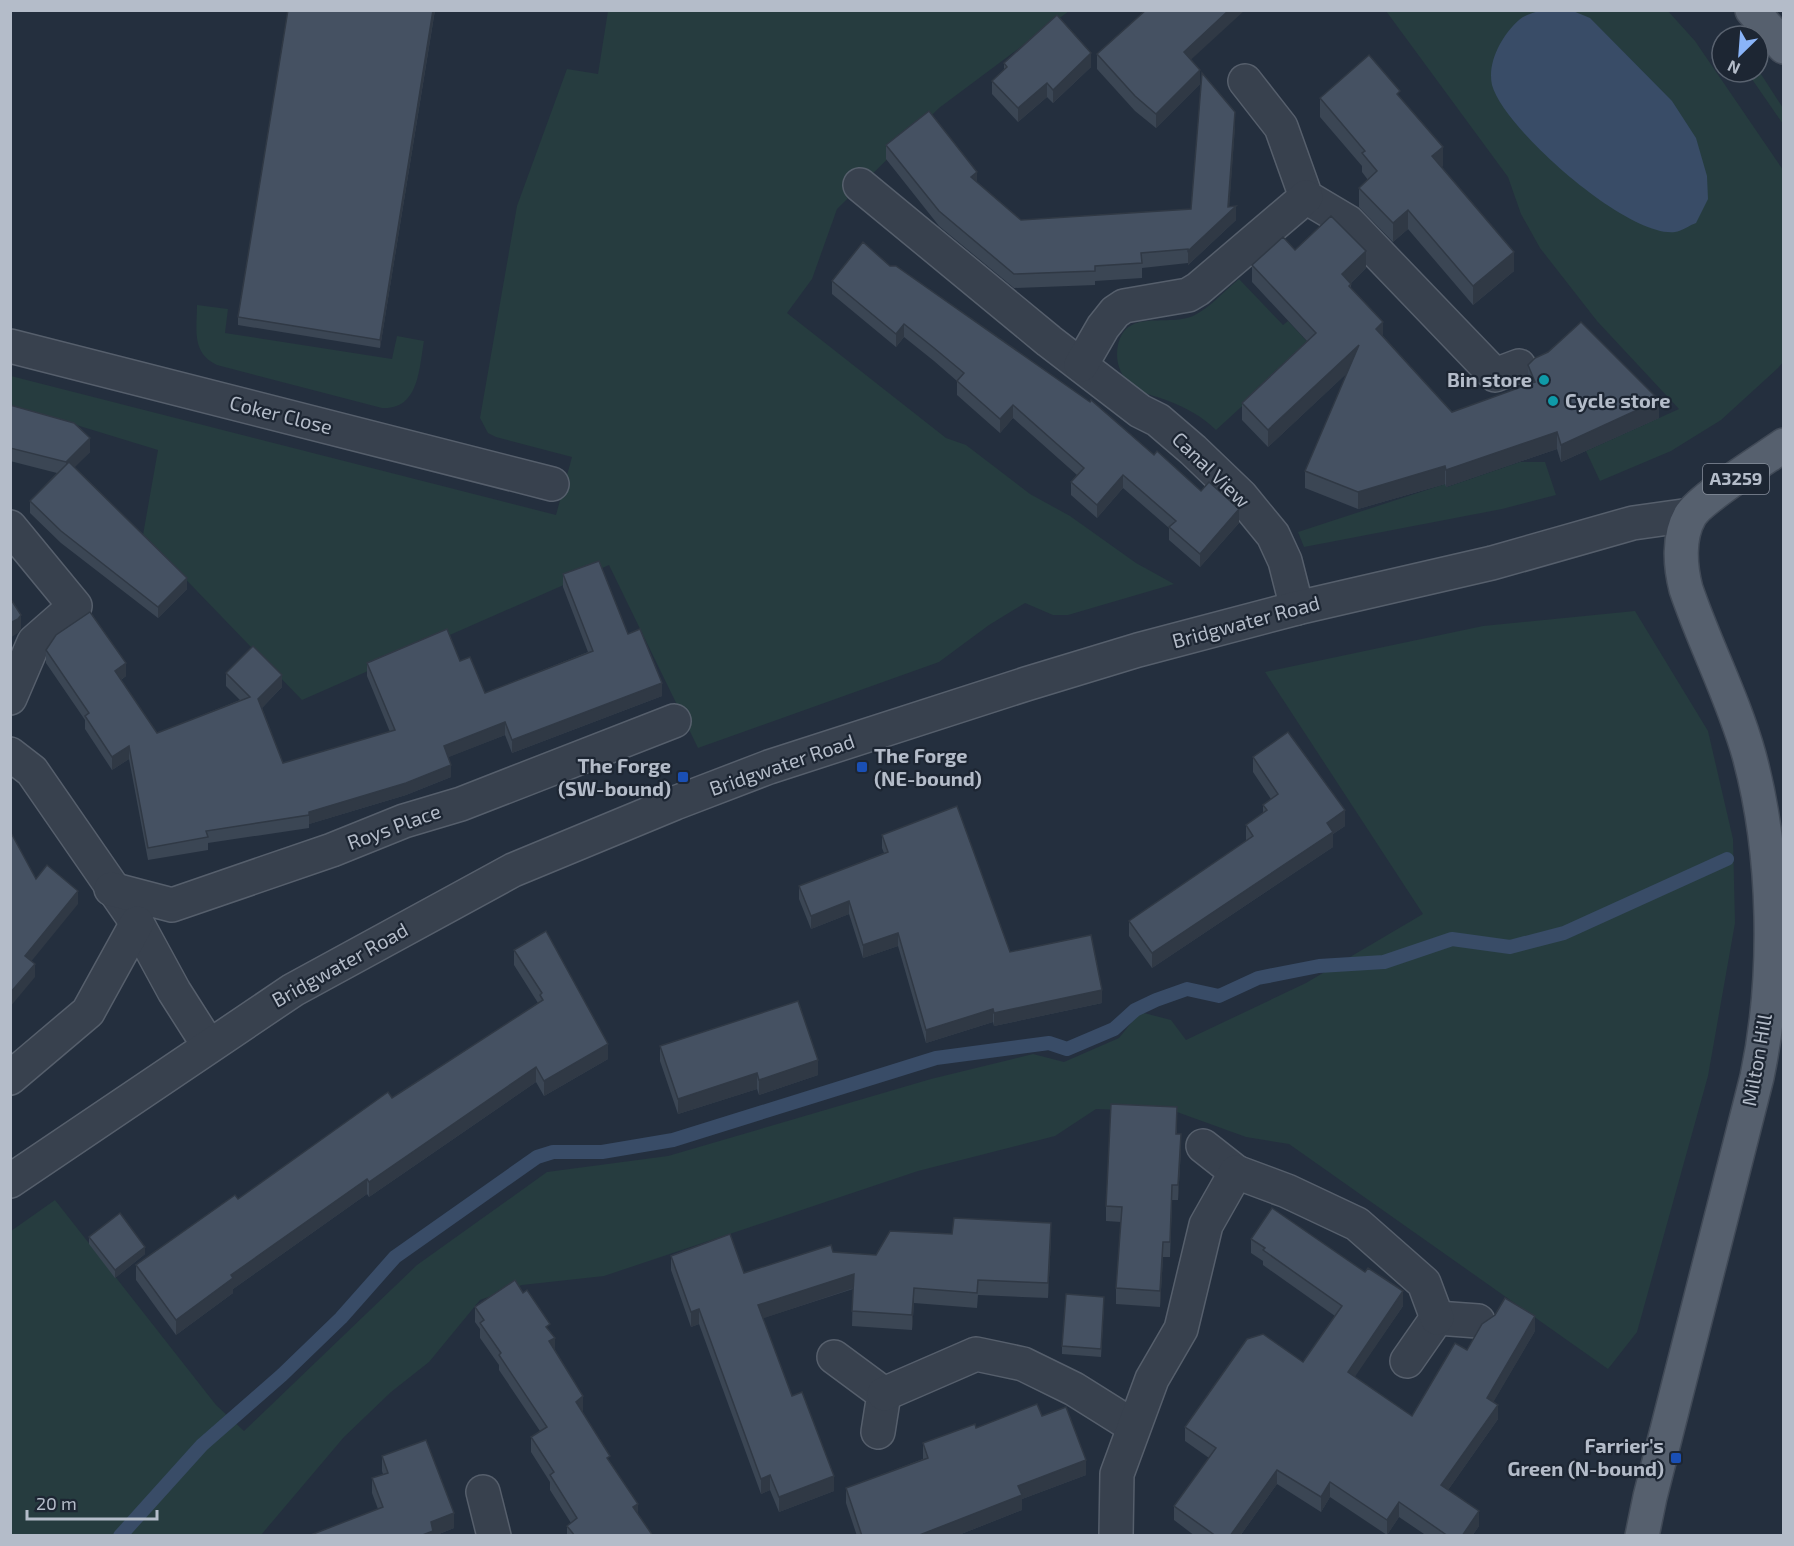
<svg xmlns="http://www.w3.org/2000/svg" width="1794" height="1546" font-family="'Exo 2',sans-serif">
<style>
.green{fill:#263c3f}
.water{fill:#394c67}
.lines{fill:none;stroke-linecap:round;stroke-linejoin:round}
.stream{stroke:#394c67;stroke-width:14}
.minor-casing{stroke:#565f6c;stroke-width:36}
.major-casing{stroke:#414a57;stroke-width:36}
.minor{stroke:#38414e;stroke-width:33}
.major{stroke:#56606e;stroke-width:33}
.wall{fill:#3b4654}
.shaded-wall{fill:#303945}
.building{fill:#455162;stroke:#303945;stroke-width:1.5}
.culture-dot{fill:#0f9aa8;stroke:#1d2633;stroke-width:2}
.transit-dot{fill:#1a4fb4;stroke:#1d2633;stroke-width:2}
.labels{text-anchor:middle;stroke-width:4.5;stroke-linejoin:round;paint-order:stroke}
.shield{fill:#1d2633;stroke:#878f9c;stroke-width:1.5}
.shield-label{font-size:18px;font-weight:bold;fill:#b4bcc9}
.poi-label{font-size:20px;font-weight:bold;fill:#b4bcc9;stroke:#1d2633;text-anchor:end}
.street-label{font-size:20px;fill:#b4bcc9;stroke:#1d2633}
</style>
<rect width="100%" height="100%" fill="#242f3e"/>
<g class="green">
<path d="M608,11H1069L939,108L837,209L812,279L787,313L946,438L966,445L1030,494L1070,516L1136,563L1174,584L1068,615H1053L1025,603L989,625L939,662L698,748L609,565L302,700L143,535L158,450L11,405V376L556,515L572,457L496,437L488,433L480,418L517,206L567,69L598,74Z"/>
<path d="M1386,11H1668L1695,41L1783,170L1784,361L1778,368L1721,420L1671,451L1600,481L1586,451L1679,409L1597,321L1540,248L1521,214L1508,177Z"/>
<path d="M1759,71L1783,108V124L1747,72Z"/>
<path d="M1239,279L1283,325L1288,321L1315,350L1276,375L1216,430C1202,416 1185,407 1166,400C1155,396 1141,393 1132,386C1122,378 1117,366 1117,354C1120,305 1165,328 1193,316C1210,308 1224,291 1239,279Z"/>
<path d="M197,305L228,309L225,333L392,359L397,336L424,341C419,369 419,410 382,408L217,365C191,353 197,329 197,305Z"/>
<path d="M1520,462H1545L1556,495L1502,509L1304,547L1298,532L1445,484L1447,487Z"/>
<path d="M1635,611L1708,731L1733,839L1735,923L1708,1076L1637,1332L1608,1369L1289,1144L1246,1137L1177,1112L1096,1109L1055,1136L918,1171L604,1276L522,1285L480,1300L429,1362L391,1392L344,1437L261,1535L11,1536V1231L55,1200L216,1405L244,1431L417,1265L547,1172L668,1156L931,1079L1033,1054L1064,1062L1119,1038L1140,1012L1171,1020L1186,1040L1306,983L1423,914L1265,672L1483,626Z"/>
</g>
<path class="water" d="M1539,11H1573L1590,18L1672,101L1696,138L1707,176L1708,199L1696,223C1690,225 1682,231 1675,232C1628,238 1504,129 1492,85C1487,62 1502,35 1519,20C1524,15 1533,13 1539,11Z"/>
<g class="lines">
<path class="stream" d="M120,1536L202,1445L282,1375L341,1318L395,1257L537,1157L553,1152H602L673,1140L936,1058L1049,1043L1067,1049L1114,1029L1135,1010L1156,1000L1187,989L1219,996L1258,978L1319,966L1384,962L1452,939L1510,947L1564,933L1727,859"/>
<g class="minor-casing">
<g id="minor">
<path d="M1245,81L1281,127L1306,197L1348,222L1495,375L1519,366"/>
<path d="M860,185L1049,341L1140,411L1158,420L1193,450L1241,496L1273,535L1285,561L1297,608"/>
<path d="M10,346L552,484"/>
<path d="M1081,365L1103,327L1115,312L1124,306L1188,295L1198,289L1306,197"/>
<path d="M10,527L75,606L34,642L10,698"/>
<path d="M10,754L32,771L137,923L174,991L209,1046"/>
<path d="M111,889L172,905L332,850L404,821L461,804L674,721"/>
<path d="M10,1078L88,1012L137,923"/>
<path d="M1203,1146L1236,1172"/>
<path d="M10,1181L293,990L513,870L675,803L769,767L1026,684L1138,650L1297,608L1492,563L1633,523L1690,515"/>
<path d="M834,1357L884,1394L878,1432"/>
<path d="M1407,1361L1437,1318L1478,1321"/>
<path d="M884,1394L976,1354L1023,1364L1074,1389L1133,1426"/>
<path d="M483,1492L494,1536"/>
<path d="M1116,1536L1117,1474L1152,1379L1181,1329L1206,1225L1236,1172L1287,1191L1357,1224L1424,1283L1437,1318"/>
</g>
</g>
<g class="major-casing">
<g id="major">
<path d="M1752,10L1784,47"/>
<path d="M1642,1536L1650,1497L1757,1077C1778,977 1776,854 1749,755C1733,698 1705,645 1686,589C1680,566 1678,537 1690,516C1700,499 1764,459 1784,445"/>
</g>
</g>
<use href="#minor" class="minor"/>
<use href="#major" class="major"/>
</g>
<g class="wall">
<path d="M435,10L380,348L238,325V317Z"/>
<path d="M1097,54L1191,60L1200,84L1156,128L1135,111L1097,69Z"/>
<path d="M1004,63L1091,67L1053,103L1047,97L1018,122L992,94V81L1004,70Z"/>
<path d="M1320,98H1400L1443,166L1441,167L1514,271L1473,305L1408,229L1393,242L1359,207V188L1368,180L1362,172V166L1320,117Z"/>
<path d="M1235,126L1229,206L1236,220L1188,265V263L1142,268V278L1095,281V285L1014,288L939,226L886,159V145L977,182L1021,220L1191,209Z"/>
<path d="M1295,250L1366,268L1351,283V289L1383,336L1452,412L1529,385L1528,382V365L1659,418L1561,462L1557,449L1446,487L1445,484L1358,509L1305,488V471L1347,373L1268,447L1242,420V403L1307,341L1252,282V265Z"/>
<path d="M890,266L1154,455L1201,491L1239,523L1200,567L1169,540V528L1123,488L1097,518L1071,495V482L1077,475L1013,418L1000,433L957,395V381L934,361L904,337L896,347L832,294V281Z"/>
<path d="M10,405L90,452L74,467L187,589L158,618L61,543L30,513V501L57,473L10,461Z"/>
<path d="M563,574L628,634L662,696L512,753L505,735L448,757L451,777L406,795L309,824V828L208,843V850L148,860L129,759L112,770L85,729V720L46,663V650L126,676L121,680L157,733L240,700L226,686V673L282,687L262,708L283,763L390,732L367,676V663L460,661L485,693L588,652L563,587Z"/>
<path d="M1253,757L1345,826L1333,834V847L1152,968L1129,936V921L1246,841V825L1263,813V805L1271,799L1253,772Z"/>
<path d="M882,835L1010,952L1102,1003L994,1026L993,1022L926,1043L898,946L863,958L849,914L811,929L799,899V886L884,853L882,848Z"/>
<path d="M514,950L608,1059L544,1096L536,1082L369,1197L367,1194L233,1289V1293L176,1335L136,1280V1265L538,1003L514,965Z"/>
<path d="M660,1046L818,1075L759,1095L757,1089L678,1114L660,1061Z"/>
<path d="M1177,1122V1134L1181,1149L1178,1200H1172L1170,1257H1163L1160,1307L1116,1304V1288L1121,1222L1106,1221V1206Z"/>
<path d="M89,1237L145,1254L115,1278L89,1244Z"/>
<path d="M1051,1237L1048,1298L978,1295L977,1308L914,1303L912,1330L852,1326L853,1289L763,1318L792,1396L834,1491L779,1512L770,1490L761,1494L699,1324L691,1327L671,1270V1256L744,1273L833,1252L876,1255Z"/>
<path d="M1251,1239L1403,1306L1354,1377L1412,1416L1467,1350L1535,1331L1493,1402L1498,1419L1448,1490L1479,1526L1472,1536H1427L1399,1517L1387,1535L1330,1497L1321,1512L1277,1484L1240,1536H1195L1174,1520V1506L1209,1458L1185,1441V1427L1303,1362L1335,1316L1263,1265V1261L1251,1253Z"/>
<path d="M1104,1305L1101,1357L1062,1354V1346Z"/>
<path d="M475,1307L550,1331L555,1350L583,1412H582L638,1514L653,1536H567V1526L571,1523L550,1490V1482L531,1452V1437L540,1431L499,1370V1365L480,1338V1329L475,1322Z"/>
<path d="M1042,1416L1086,1475L1022,1499V1510L956,1536H857L846,1503V1488L923,1459V1443L976,1428Z"/>
<path d="M382,1456L454,1528L434,1536H308L378,1509L372,1493V1478L383,1474L382,1471Z"/>
</g>
<g class="shaded-wall">
<path d="M433,10H435L380,348V340Z"/>
<path d="M1229,10H1245L1184,66V52Z"/>
<path d="M1091,53V67L1053,103V90Z"/>
<path d="M1200,70V84L1156,128V114Z"/>
<path d="M1047,83V97L1018,122V108Z"/>
<path d="M1235,112V126L1229,213L1236,206V220L1188,265V251L1228,207Z"/>
<path d="M1443,147V166L1432,175V156Z"/>
<path d="M977,172V186L971,177Z"/>
<path d="M1408,210V229L1393,242V223Z"/>
<path d="M1366,251V268L1342,291V274Z"/>
<path d="M1514,252V271L1473,305V286Z"/>
<path d="M1383,322V339L1376,329Z"/>
<path d="M904,324V337L896,347V334Z"/>
<path d="M1359,345V362L1268,447V430Z"/>
<path d="M1659,400V418L1561,462V445Z"/>
<path d="M1013,405V418L1000,433V419Z"/>
<path d="M1557,432V449L1446,487V470Z"/>
<path d="M90,438V452L66,476V462Z"/>
<path d="M1445,466V484L1358,509V492Z"/>
<path d="M1123,475V488L1097,518V505Z"/>
<path d="M1239,509V523L1200,567V554Z"/>
<path d="M187,578V589L158,618V607Z"/>
<path d="M21,615V629L18,633L10,638V623Z"/>
<path d="M126,663V676L115,684V671Z"/>
<path d="M282,675V687L258,712V699Z"/>
<path d="M662,683V696L512,753V740Z"/>
<path d="M505,722V735L444,759V746Z"/>
<path d="M129,746V759L112,770V757Z"/>
<path d="M451,765V777L406,795L309,824V812Z"/>
<path d="M1345,810V826L1333,834V847L1152,968V953Z"/>
<path d="M78,891V904L25,969V956Z"/>
<path d="M849,901V914L811,929V916Z"/>
<path d="M898,933V946L863,958V945Z"/>
<path d="M35,964V977L10,1007V993Z"/>
<path d="M1102,990V1003L994,1026V1013Z"/>
<path d="M993,1009V1022L926,1043V1030Z"/>
<path d="M608,1044V1059L544,1096V1081Z"/>
<path d="M818,1060V1075L759,1095V1080Z"/>
<path d="M536,1067V1082L369,1197V1182Z"/>
<path d="M757,1073V1089L678,1114V1099Z"/>
<path d="M1181,1134V1149L1178,1200V1185Z"/>
<path d="M367,1179V1194L233,1289V1293L176,1335V1320L231,1275Z"/>
<path d="M1051,1223V1237L1048,1298V1283Z"/>
<path d="M1163,1242V1257L1160,1307V1291Z"/>
<path d="M145,1247V1254L115,1278V1270Z"/>
<path d="M854,1274V1288L758,1320V1305Z"/>
<path d="M914,1288V1303L912,1330V1315Z"/>
<path d="M1403,1291V1306L1348,1387V1372Z"/>
<path d="M699,1309V1324L691,1327V1312Z"/>
<path d="M1535,1316V1331L1487,1413V1398Z"/>
<path d="M555,1338V1353L549,1341Z"/>
<path d="M583,1396V1412L576,1417V1402Z"/>
<path d="M1498,1405V1419L1441,1500V1485Z"/>
<path d="M1086,1460V1475L1022,1499V1510L956,1536H917L1018,1486Z"/>
<path d="M1277,1470V1484L1240,1536H1230Z"/>
<path d="M770,1475V1490L761,1494V1479Z"/>
<path d="M834,1476V1491L779,1512V1497Z"/>
<path d="M1330,1482V1497L1321,1512V1497Z"/>
<path d="M1399,1502V1517L1387,1535V1520Z"/>
<path d="M638,1504V1519L633,1507Z"/>
<path d="M1479,1511V1526L1472,1536H1462Z"/>
<path d="M454,1513V1528L434,1536H420L431,1522Z"/>
</g>
<g class="building">
<path d="M288,10H433L380,340L238,317Z"/>
<path d="M1146,10H1229L1184,52L1200,70L1156,114L1135,96L1097,54Z"/>
<path d="M1057,15L1091,53L1053,90L1047,83L1018,108L992,81L1007,67L1004,63Z"/>
<path d="M1369,55L1400,91L1397,94L1443,147L1432,156L1514,252L1473,286L1408,210L1393,223L1359,188L1377,171L1362,153L1365,151L1320,98Z"/>
<path d="M1202,73L1235,112L1228,207L1236,206L1188,251V249L1141,253L1142,263L1095,266V271L1014,274L939,211L886,145L929,111L977,172L971,177L1021,220L1191,209Z"/>
<path d="M1331,216L1366,251L1342,274L1351,284L1349,286L1383,322L1376,329L1452,412L1535,382L1528,365L1535,358L1548,352L1581,322L1659,400L1561,445L1557,432L1446,470L1445,466L1358,492L1305,471L1359,345L1268,430L1242,403L1316,333L1252,265L1283,237L1295,250Z"/>
<path d="M863,242L890,266H896L1090,402L1091,400L1154,455L1157,451L1201,491L1209,482L1239,509L1200,554L1169,527L1176,521L1123,475L1097,505L1071,482L1084,468L1013,405L1000,419L957,381L964,373L934,348L904,324L896,334L832,281Z"/>
<path d="M10,405L74,423L90,438L66,462L10,448Z"/>
<path d="M69,462L187,578L158,607L61,531L30,501Z"/>
<path d="M599,561L628,634L640,629L662,683L512,740L505,722L444,746L451,765L406,783L309,812V815L206,831L208,837L148,848L129,746L112,757L85,716L89,713L46,650L56,635L90,612L126,663L115,671L157,733L250,697L226,673L253,646L282,675L258,699L283,763L395,730L367,663L447,629L460,661L470,657L485,693L593,651L563,574Z"/>
<path d="M10,598L21,615L18,619L10,623Z"/>
<path d="M1288,732L1345,810L1327,823L1333,832L1152,953L1129,921L1253,836L1246,825L1267,810L1263,805L1278,794L1253,757Z"/>
<path d="M957,806L1010,952L1091,935L1102,990L994,1013L993,1009L926,1030L898,933L863,945L849,901L811,916L799,886L888,852L882,835Z"/>
<path d="M10,831L36,879L47,865L78,891L25,956L35,964L10,993Z"/>
<path d="M546,931L608,1044L544,1081L536,1067L369,1182L367,1179L231,1275L233,1278L176,1320L136,1265L235,1195L238,1199L388,1092L392,1098L543,1000L540,995L542,993L514,950Z"/>
<path d="M798,1001L818,1060L759,1080L757,1073L678,1099L660,1046Z"/>
<path d="M1111,1104L1177,1107L1176,1134H1181L1178,1185H1172L1170,1242H1163L1160,1291L1116,1288L1122,1207L1106,1206Z"/>
<path d="M1272,1208L1365,1272L1368,1268L1403,1291L1348,1372L1412,1416L1455,1343L1467,1350L1482,1324L1495,1315L1505,1298L1535,1316L1487,1398L1498,1405L1441,1485L1479,1511L1462,1536H1448L1399,1502L1387,1520L1330,1482L1321,1497L1277,1470L1230,1536H1216L1174,1506L1216,1448L1185,1427L1247,1339L1263,1334L1303,1362L1342,1306L1263,1250L1265,1248L1251,1239Z"/>
<path d="M120,1213L145,1247L115,1270L89,1237Z"/>
<path d="M954,1218L1051,1223L1048,1283L978,1280L977,1293L914,1288L912,1315L852,1311L854,1274L758,1305L792,1396L802,1392L834,1476L779,1497L770,1475L761,1479L699,1309L691,1312L671,1256L730,1234L744,1273L831,1245L833,1252L876,1255L890,1231L952,1234Z"/>
<path d="M515,1280L523,1293L527,1290L550,1324L546,1327L555,1338L549,1341L583,1396L576,1402L610,1456L607,1458L638,1504L633,1507L653,1536H575L567,1526L577,1518L550,1475L554,1472L531,1437L547,1427L499,1355L501,1353L480,1323L484,1320L475,1307Z"/>
<path d="M1066,1294L1104,1297L1101,1349L1062,1346Z"/>
<path d="M1037,1404L1042,1416L1066,1407L1086,1460L1018,1486L1022,1495L917,1536H862L846,1488L928,1458L923,1443L975,1424L976,1428Z"/>
<path d="M426,1440L454,1513L431,1522L433,1531L420,1536H308L383,1507L372,1478L388,1473L382,1456Z"/>
</g>
<g class="culture-dot">
<circle cx="1544" cy="380" r="6"/>
<circle cx="1553" cy="401" r="6"/>
</g>
<g class="transit-dot">
<rect x="856" y="761" width="12" height="12" rx="3"/>
<rect x="677" y="771" width="12" height="12" rx="3"/>
<rect x="1670" y="1452" width="12" height="12" rx="3"/>
</g>
<g class="labels">
<rect class="shield" x="1703" y="464" width="66" height="30" rx="4.5"/>
<g class="shield-label">
<text x="1736" y="485">A3259</text>
</g>
<g class="poi-label">
<text x="1532" y="387">Bin store</text>
<text x="1565" y="408" text-anchor="start">Cycle store</text>
<text x="874" y="763" text-anchor="start">The Forge<tspan x="874" dy="23">(NE-bound)</tspan></text>
<text x="671" y="773">The Forge<tspan x="671" dy="23">(SW-bound)</tspan></text>
<text x="1664" y="1453">Farrier's<tspan x="1664" dy="23">Green (N-bound)</tspan></text>
</g>
<g class="street-label">
<text transform="translate(281 415) rotate(14)" y="7">Coker Close</text>
<text transform="translate(1211 470) rotate(44)" y="7">Canal View</text>
<text transform="translate(1246 622) rotate(-15)" y="7">Bridgwater Road</text>
<text transform="translate(782 765) rotate(-19)" y="7">Bridgwater Road</text>
<text transform="translate(394 827) rotate(-20)" y="7">Roys Place</text>
<text transform="translate(340 965) rotate(-29)" y="7">Bridgwater Road</text>
<text transform="translate(1757 1060) rotate(-80)" y="7">Milton Hill</text>
</g>
</g>
<rect width="1794" height="1546" fill="none" stroke="#b4bcc9" stroke-width="24"/>
<g transform="translate(1740 54) rotate(205)"><circle r="28" fill="#1d2633" stroke="#59626f" stroke-width="1.5"/>
<path d="M0-4.5L10 22L0 15L-10 22Z" fill="#8ab4f8"/>
<text y="-9" font-size="16" font-weight="bold" text-anchor="middle" fill="#b4bcc9">N</text>
</g>
<path d="M27 1510v9h130v-9" fill="none" stroke="#b4bcc9" stroke-width="3"/>
<text x="36" y="1510" font-size="18" fill="#b4bcc9" stroke="#1d2633" stroke-width="4.5" paint-order="stroke">20 m</text>
</svg>
